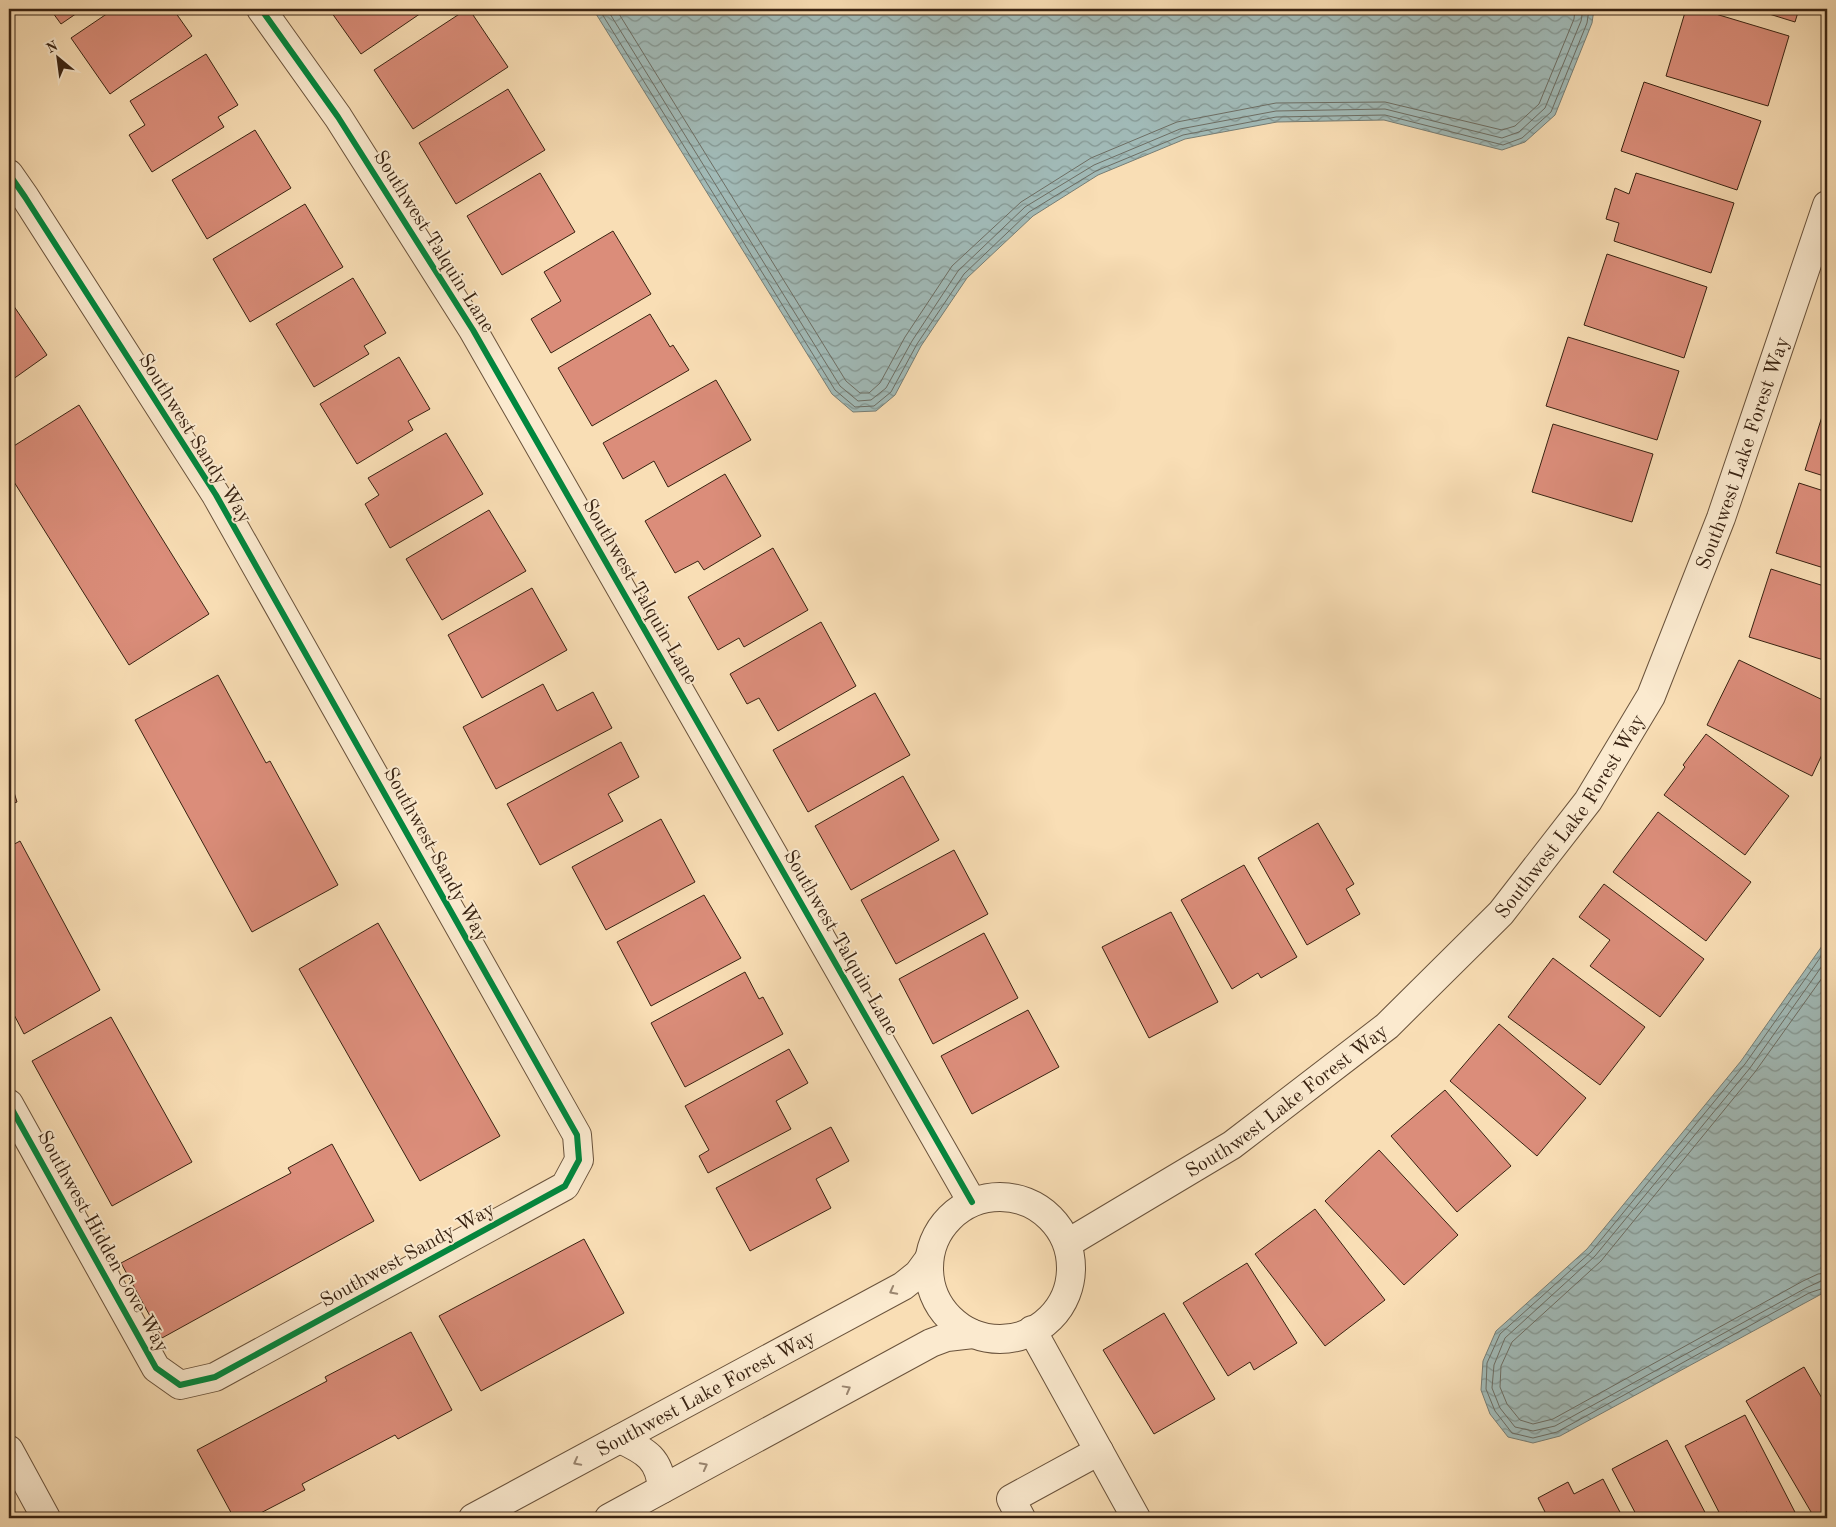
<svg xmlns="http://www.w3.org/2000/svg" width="1836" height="1527" font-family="'Old Standard TT',serif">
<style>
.water{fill:url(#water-waves);stroke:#777e75}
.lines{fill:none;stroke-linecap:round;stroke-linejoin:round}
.shore{stroke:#6d6e64;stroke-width:1}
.building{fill:#db8d7a;stroke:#392312}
.minor-casing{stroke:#69523b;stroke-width:30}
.minor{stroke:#fbeacf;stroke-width:28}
.cycleway-casing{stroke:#fbeacf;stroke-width:9}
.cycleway{stroke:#00873e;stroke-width:6}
.oneway{stroke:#9a8670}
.labels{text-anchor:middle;stroke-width:4;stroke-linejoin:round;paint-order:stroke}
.street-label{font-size:20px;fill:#392312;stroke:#fbeacf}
</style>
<defs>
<pattern id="water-waves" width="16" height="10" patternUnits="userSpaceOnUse" patternTransform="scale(1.25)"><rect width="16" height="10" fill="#a1bab7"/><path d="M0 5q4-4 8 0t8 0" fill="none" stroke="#849793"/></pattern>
</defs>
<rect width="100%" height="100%" fill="#f9deb5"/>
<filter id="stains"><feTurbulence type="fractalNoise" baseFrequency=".004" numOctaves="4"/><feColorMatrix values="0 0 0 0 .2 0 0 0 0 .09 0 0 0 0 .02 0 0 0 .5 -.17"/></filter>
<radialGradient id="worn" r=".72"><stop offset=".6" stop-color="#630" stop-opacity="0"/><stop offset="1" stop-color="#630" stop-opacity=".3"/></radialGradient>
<g class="water">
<path d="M593,9H1594L1592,23L1555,115L1525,142L1502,150L1384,120L1277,122L1185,139L1098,175L1033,216L967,278L921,346L895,395L876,411L853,412L832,394Z"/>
<path d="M1827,939V1291L1560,1436L1533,1443L1508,1437L1490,1414L1481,1390L1483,1361L1496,1331L1587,1249L1741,1061Z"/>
</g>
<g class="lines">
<g class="shore">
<path d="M599,9L835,390L855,407L874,406L891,392L917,344L964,274L1029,212L1096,171L1183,135L1276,117L1385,115L1503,145L1522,138L1551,112L1587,23L1589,9"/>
<path d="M607,9L840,386L858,401L871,400L886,388L912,341L958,271L1025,207L1094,165L1180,129L1276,111L1385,109L1502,138L1519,132L1545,108L1581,21L1583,9"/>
<path d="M616,9L846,381L860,393H869L880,383L905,337L952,266L1021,202L1091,158L1177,122L1276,103L1385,102L1502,130L1515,126L1539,104L1574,19L1575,9"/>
<path d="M1827,948L1745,1064L1591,1252L1500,1334L1487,1363L1486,1389L1495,1411L1512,1433L1533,1438L1557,1432L1809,1293L1827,1287"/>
<path d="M1827,959L1750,1068L1595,1256L1505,1338L1494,1365L1492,1388L1500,1408L1515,1427L1533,1431L1555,1426L1806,1288L1821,1281L1827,1280"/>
<path d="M1827,971L1755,1072L1601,1261L1512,1342L1501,1366L1500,1387L1507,1404L1520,1420L1533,1424L1553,1419L1803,1281L1818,1274L1827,1273"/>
</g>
</g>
<g class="building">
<path d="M50,9H83L61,24Z"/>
<path d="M114,9H173L192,36L110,94L71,38Z"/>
<path d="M329,9H427L361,54Z"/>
<path d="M467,9H469L508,67L413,129L374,70Z"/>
<path d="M1686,9H1699L1789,36L1768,106L1666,76Z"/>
<path d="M1753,9H1799L1795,22Z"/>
<path d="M206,54L238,105L218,117L224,127L152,172L129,135L145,125L130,101Z"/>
<path d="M1644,82L1761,121L1737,190L1621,151Z"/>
<path d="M508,89L545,150L456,204L419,143Z"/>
<path d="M255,130L291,188L207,239L172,180Z"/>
<path d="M540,173L575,232L502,275L467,216Z"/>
<path d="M1636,173L1734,203L1711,273L1614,241L1619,223L1606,219L1615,188L1629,194Z"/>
<path d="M305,204L343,267L250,322L213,259Z"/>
<path d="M613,231L651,294L551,353L531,319L561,301L544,272Z"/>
<path d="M1607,254L1707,287L1684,358L1584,325Z"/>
<path d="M353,278L386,333L364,346L369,354L314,387L276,324Z"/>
<path d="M9,299L47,355L9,382Z"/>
<path d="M650,314L670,347L673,345L689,370L592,426L558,368Z"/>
<path d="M1568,337L1679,371L1657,440L1546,406Z"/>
<path d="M399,357L430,409L408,421L413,430L357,464L320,404Z"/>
<path d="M716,380L751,440L668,487L654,461L623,479L603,443Z"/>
<path d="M1826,404H1827V477L1805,470Z"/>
<path d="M79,405L209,614L129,665L9,474V449Z"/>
<path d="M1553,424L1653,454L1632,522L1532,492Z"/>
<path d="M446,433L483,494L390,548L365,504L379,495L368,478Z"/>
<path d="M725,474L761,536L704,570L698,561L675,573L645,521Z"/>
<path d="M1799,483L1827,492V569L1776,553Z"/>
<path d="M489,510L526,571L442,620L406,559Z"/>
<path d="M773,548L808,610L744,647L739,638L718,650L688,597Z"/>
<path d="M1771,569L1827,587V661L1749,637Z"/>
<path d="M532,588L567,650L482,698L448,635Z"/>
<path d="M821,622L856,686L778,731L759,698L747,704L730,674Z"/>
<path d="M1739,660L1827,702V744L1812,776L1707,725Z"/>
<path d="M218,675L266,763L270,761L338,885L252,932L135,720Z"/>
<path d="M543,684L557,711L593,692L612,728L496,789L463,727Z"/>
<path d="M875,693L910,755L808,812L773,750Z"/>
<path d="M1706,734L1789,796L1745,855L1664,795L1685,767L1683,765Z"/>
<path d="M621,742L639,777L608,794L623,821L540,865L507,804Z"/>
<path d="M9,776L17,802L9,805Z"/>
<path d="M903,776L939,840L851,890L815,826Z"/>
<path d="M1658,812L1751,882L1706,941L1613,872Z"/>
<path d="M661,819L695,882L606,930L572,867Z"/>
<path d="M1318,823L1354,884L1346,889L1360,914L1307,945L1258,858Z"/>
<path d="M20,841L100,990L24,1034L9,1005V847Z"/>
<path d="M954,850L988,914L896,964L861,900Z"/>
<path d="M1244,865L1297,957L1261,978L1258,973L1232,989L1181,900Z"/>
<path d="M1604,884L1704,959L1660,1017L1590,966L1610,940L1579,917Z"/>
<path d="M704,895L741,958L651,1006L617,942Z"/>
<path d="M1171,912L1218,1002L1149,1038L1102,947Z"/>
<path d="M378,923L500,1136L420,1181L299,969Z"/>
<path d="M984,933L1018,998L933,1044L899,979Z"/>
<path d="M1553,958L1645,1027L1600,1085L1508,1017Z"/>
<path d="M745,972L759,999L763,997L783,1034L685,1087L651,1023Z"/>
<path d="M1028,1010L1059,1067L972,1114L941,1056Z"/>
<path d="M111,1017L192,1162L112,1206L32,1061Z"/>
<path d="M1499,1024L1586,1098L1537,1156L1450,1081Z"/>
<path d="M789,1049L808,1083L776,1101L791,1129L708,1173L699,1156L709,1150L685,1106Z"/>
<path d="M1445,1090L1511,1166L1457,1212L1391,1136Z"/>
<path d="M831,1127L849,1161L816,1179L831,1208L750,1251L716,1188Z"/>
<path d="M332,1144L374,1221L162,1338L121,1263L291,1173L288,1168Z"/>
<path d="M1379,1150L1458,1235L1404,1285L1325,1201Z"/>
<path d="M1315,1209L1385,1300L1325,1346L1255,1254Z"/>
<path d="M584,1239L624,1313L481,1391L439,1316Z"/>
<path d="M1247,1263L1297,1343L1254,1370L1250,1362L1228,1376L1183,1303Z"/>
<path d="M1164,1313L1215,1399L1154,1434L1103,1350Z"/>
<path d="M411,1332L452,1410L398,1439L395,1435L302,1484L305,1490L251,1518H234L197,1450L327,1381L325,1377Z"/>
<path d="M1804,1367L1827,1407V1510L1814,1517L1746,1401Z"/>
<path d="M1745,1415L1798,1518H1750L1747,1512L1736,1518H1722L1685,1446Z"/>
<path d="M1667,1440L1708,1518H1638L1612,1469Z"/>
<path d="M1603,1479L1623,1518H1548L1538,1498L1568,1482L1574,1494Z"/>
</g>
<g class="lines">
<g class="minor-casing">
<g id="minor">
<path d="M261,9L338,117L473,330L972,1202"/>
<path d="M9,174L25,197L216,495L577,1135L579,1160L565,1186L215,1377L180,1385L156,1368L9,1104"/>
<circle cx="1000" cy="1268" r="71"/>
<path id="s1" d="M1068,1243L1232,1145L1387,1026L1501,913L1588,801L1651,696L1721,518L1827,205"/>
<path d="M1032,1330L1136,1518"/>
<path d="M620,1439C646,1451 660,1459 662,1489"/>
<path d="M9,1450L46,1518"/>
<path id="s2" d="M473,1518L903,1286L918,1274L929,1259"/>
<path d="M609,1518L931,1343L947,1337L973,1334"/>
<path d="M1021,1518L1011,1499L1099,1451"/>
</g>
</g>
<use href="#minor" class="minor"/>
<g class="cycleway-casing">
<g id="cycleway">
<path d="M261,9L338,117L473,330L972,1202"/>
<path d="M9,174L25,197L216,495L577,1135L579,1160L565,1186L215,1377L180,1385L156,1368L9,1104"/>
</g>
</g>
<use href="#cycleway" class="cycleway"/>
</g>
<defs><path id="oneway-chevron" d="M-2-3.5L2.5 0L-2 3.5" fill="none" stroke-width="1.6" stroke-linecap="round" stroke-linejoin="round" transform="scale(1.25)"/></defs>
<g class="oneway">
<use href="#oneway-chevron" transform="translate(893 1291) rotate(152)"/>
<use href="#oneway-chevron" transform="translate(847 1389) rotate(-29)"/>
<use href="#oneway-chevron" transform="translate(577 1462) rotate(152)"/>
<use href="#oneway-chevron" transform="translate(704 1466) rotate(-28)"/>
</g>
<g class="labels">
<g class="street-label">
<text transform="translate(435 241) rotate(58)" y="7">Southwest Talquin Lane</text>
<text transform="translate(196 438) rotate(58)" y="7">Southwest Sandy Way</text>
<text dy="7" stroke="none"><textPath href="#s1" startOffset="1071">Southwest Lake Forest Way</textPath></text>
<text transform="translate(641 591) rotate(60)" y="7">Southwest Talquin Lane</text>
<text dy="7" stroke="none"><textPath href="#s1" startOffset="666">Southwest Lake Forest Way</textPath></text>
<text transform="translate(437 854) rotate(61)" y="7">Southwest Sandy Way</text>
<text transform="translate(842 942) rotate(60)" y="7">Southwest Talquin Lane</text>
<text dy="7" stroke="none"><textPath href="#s1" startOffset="261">Southwest Lake Forest Way</textPath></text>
<text transform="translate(104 1241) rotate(61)" y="7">Southwest Hidden Cove Way</text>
<text transform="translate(407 1254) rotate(-29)" y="7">Southwest Sandy Way</text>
<text dy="7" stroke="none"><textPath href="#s2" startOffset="264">Southwest Lake Forest Way</textPath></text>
</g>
</g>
<rect width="1836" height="1527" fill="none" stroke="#f9deb5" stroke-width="30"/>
<rect x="10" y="10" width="1816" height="1507" fill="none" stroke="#392312" stroke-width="2.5"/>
<rect x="15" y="15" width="1806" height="1497" fill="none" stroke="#392312"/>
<g transform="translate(58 58) rotate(331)" stroke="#fbeacf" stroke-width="4" paint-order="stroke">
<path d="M0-4L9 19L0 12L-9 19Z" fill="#392312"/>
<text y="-8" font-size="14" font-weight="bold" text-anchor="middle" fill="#392312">N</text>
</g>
<rect width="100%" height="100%" filter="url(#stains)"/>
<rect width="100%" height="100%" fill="url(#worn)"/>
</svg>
